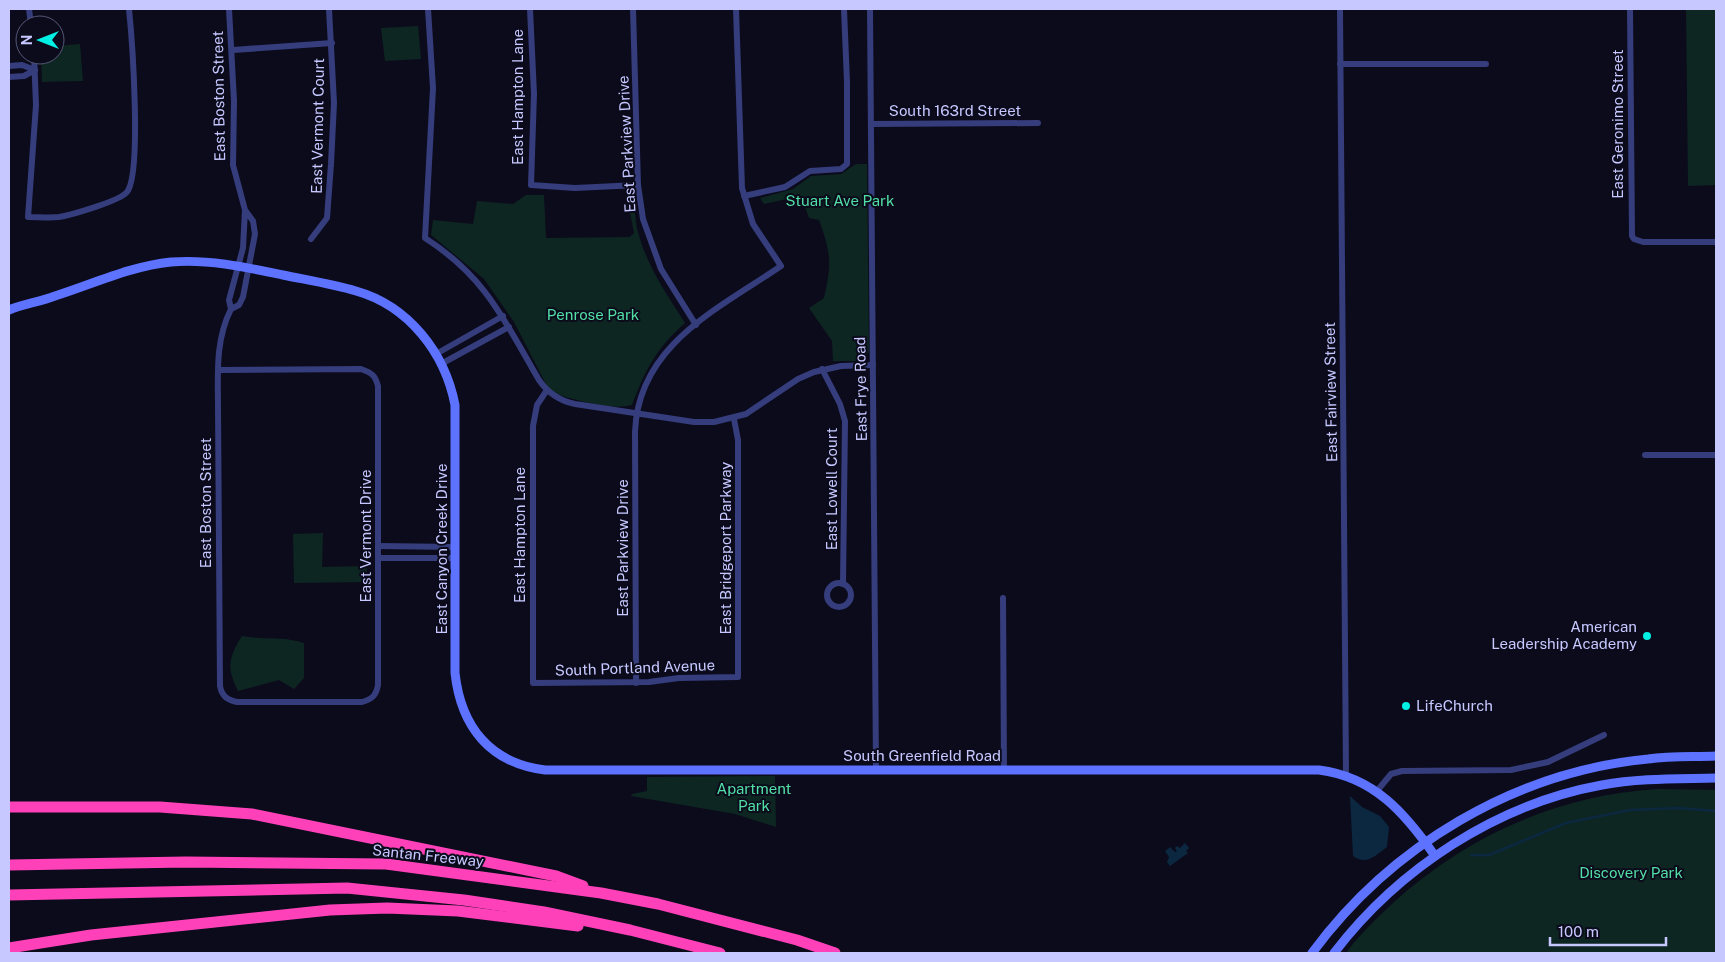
<svg xmlns="http://www.w3.org/2000/svg" width="1725" height="962" font-family="'Public Sans',sans-serif">
<style>
.green{fill:#0e2622}
.water{fill:#0b2840}
.lines{fill:none;stroke-linecap:round;stroke-linejoin:round}
.stream{stroke:#0b2840;stroke-width:2.5}
.street{stroke:#353d7c;stroke-width:6}
.secondary{stroke:#5d72ff;stroke-width:9}
.highway{stroke:#ff41b9;stroke-width:11}
.poi-dot{fill:#00f1e4;stroke:#0b0b1c;stroke-width:2}
.labels{text-anchor:middle;stroke-width:4;stroke-linejoin:round;paint-order:stroke}
.street-label{font-size:15px;fill:#c6c8ff;stroke:#0b0b1c}
.park-label{font-size:15px;fill:#52dfa6;stroke:#0b0b1c}
.poi-label{font-size:15px;fill:#c6c8ff;stroke:#0b0b1c;text-anchor:end}
</style>
<rect width="100%" height="100%" fill="#0b0b1c"/>
<g class="green">
<path d="M1686,9H1716V185L1688,186Z"/>
<path d="M418,26L421,59L385,61L381,28Z"/>
<path d="M80,44L83,81L42,82L41,55H55V46Z"/>
<path d="M856,164H867L869,352L861,361H833L832,341L809,308L824,298C832,263 831,253 819,220L809,218L801,196L764,204L760,198L793,189L811,176L841,174Z"/>
<path d="M626,192C637,203 634,218 638,232C647,266 666,293 685,323C656,349 646,368 632,405C610,411 572,399 550,392L514,322L484,279L431,235L433,220L473,224L477,201L513,204L526,195H544L546,238L630,237L634,233Z"/>
<path d="M323,533L322,567L367,566L366,582L294,583L293,534Z"/>
<path d="M242,636C265,640 283,636 304,643V678L294,689L279,680L238,691C226,668 229,656 242,636Z"/>
<path d="M775,776L776,827L735,814L631,796L632,794L647,791V777Z"/>
<path d="M1658,789L1716,790V953H1346C1359,935 1376,919 1393,903C1466,836 1558,795 1658,789Z"/>
</g>
<g class="water">
<path d="M1350,796L1362,807L1380,816L1389,827L1387,847C1376,855 1366,866 1353,856Z"/>
<path d="M1185,843L1189,848L1186,851L1188,853L1170,866L1167,862L1169,857L1165,851L1170,847L1175,852H1177L1175,848L1177,846L1180,848Z"/>
</g>
<g class="lines">
<path class="stream" d="M1471,855H1489L1566,823L1630,810L1678,808L1716,811"/>
<g class="street">
<path d="M29,9L31,25"/>
<path d="M229,9L234,101L233,165L245,210L253,221L255,234L243,297L239,305L231,309L229,300L243,248L245,210"/>
<path d="M428,9L433,88L425,238C486,277 504,320 539,380C548,393 560,401 575,404L694,422H714L746,414L798,379L814,372L841,366L873,365"/>
<path d="M530,9L534,94L531,185L575,188L638,185"/>
<path d="M633,9L638,185L643,219L661,269L696,325"/>
<path d="M870,9L876,769"/>
<path d="M1340,9L1346,775"/>
<path d="M1630,9L1632,236L1634,239L1643,242H1716"/>
<path d="M233,50L332,43"/>
<path d="M34,55L36,105L28,217C39,217 49,218 59,217C71,215 120,201 127,192C142,173 132,38 129,9"/>
<path d="M1340,64H1486"/>
<path d="M9,66L22,65L35,70"/>
<path d="M9,77L24,76L35,70"/>
<path d="M871,124L1038,123"/>
<path d="M744,196L785,187L810,171L841,169L847,164V82L844,9"/>
<path d="M311,239L327,218L331,164L334,103L329,9"/>
<path d="M436,354L503,316"/>
<path d="M441,364L509,327"/>
<path d="M822,369L840,404L845,421L843,584"/>
<path d="M218,370L361,369C372,373 375,375 378,386V685C376,696 372,699 362,702H237C228,700 222,697 220,686L218,408C218,374 215,341 231,309"/>
<path d="M547,390L537,405L533,426V683L649,682L679,678L738,677V440L734,419"/>
<path d="M1645,455H1716"/>
<path d="M378,546L456,547"/>
<path d="M378,558H456"/>
<circle cx="839" cy="595" r="12"/>
<path d="M1003,598L1004,770"/>
<path d="M636,683L635,432C638,345 718,309 781,266L753,224L742,188L736,9"/>
<path d="M1377,791L1391,774L1402,771L1511,770L1548,762L1604,735"/>
</g>
<g class="secondary">
<path d="M9,310C23,304 39,302 55,296C93,284 131,266 171,262C209,259 245,267 283,275C307,280 332,284 356,291C409,306 445,353 455,405V673C461,727 490,763 545,770H1319C1374,777 1405,813 1435,856"/>
<path d="M1312,953C1391,846 1514,772 1648,759C1671,756 1693,757 1716,756"/>
<path d="M1334,953C1399,868 1497,804 1602,785C1640,778 1678,779 1716,778"/>
</g>
<g class="highway">
<path d="M9,807H160L252,814L556,876L583,886"/>
<path d="M9,865L186,862L386,864L601,893L658,904L797,940L835,953"/>
<path d="M9,895L347,888L464,900L544,912L630,930L720,953"/>
<path d="M9,948L91,935L330,910L387,908L458,911L578,926"/>
</g>
</g>
<g class="poi-dot">
<circle cx="1647" cy="636" r="5"/>
<circle cx="1406" cy="706" r="5"/>
</g>
<g class="labels">
<g class="street-label">
<text transform="translate(219 96) rotate(-91)" y="5">East Boston Street</text>
<text transform="translate(518 97) rotate(-90)" y="5">East Hampton Lane</text>
<text x="955" y="116">South 163rd Street</text>
<text transform="translate(1618 124) rotate(-90)" y="5">East Geronimo Street</text>
<text transform="translate(318 126) rotate(-89)" y="5">East Vermont Court</text>
<text transform="translate(627 144) rotate(-93)" y="5">East Parkview Drive</text>
<text transform="translate(861 389) rotate(-91)" y="5">East Frye Road</text>
<text transform="translate(1331 392) rotate(-91)" y="5">East Fairview Street</text>
<text transform="translate(832 489) rotate(-90)" y="5">East Lowell Court</text>
<text transform="translate(206 503) rotate(-90)" y="5">East Boston Street</text>
<text transform="translate(520 535) rotate(-90)" y="5">East Hampton Lane</text>
<text transform="translate(366 536) rotate(-90)" y="5">East Vermont Drive</text>
<text transform="translate(623 548) rotate(-90)" y="5">East Parkview Drive</text>
<text transform="translate(726 548) rotate(-90)" y="5">East Bridgeport Parkway</text>
<text transform="translate(442 549) rotate(-90)" y="5">East Canyon Creek Drive</text>
<text transform="translate(635 668) rotate(-2)" y="5">South Portland Avenue</text>
<text x="922" y="761">South Greenfield Road</text>
<text transform="translate(428 856) rotate(6)" y="5">Santan Freeway</text>
</g>
<g class="park-label">
<text x="840" y="206">Stuart Ave Park</text>
<text x="593" y="320">Penrose Park</text>
<text x="754" y="794">Apartment<tspan x="754" dy="17">Park</tspan></text>
<text x="1631" y="878">Discovery Park</text>
</g>
<g class="poi-label">
<text x="1637" y="632">American<tspan x="1637" dy="17">Leadership Academy</tspan></text>
<text x="1416" y="711" text-anchor="start">LifeChurch</text>
</g>
</g>
<rect width="1725" height="962" fill="none" stroke="#c6c8ff" stroke-width="20"/>
<g transform="translate(40 40) rotate(270)"><circle r="24" fill="#0b0b1c" stroke="#565777"/>
<path d="M0-4L9 19L0 12L-9 19Z" fill="#00f1e4"/>
<text y="-8" font-size="14" font-weight="bold" text-anchor="middle" fill="#c6c8ff">N</text>
</g>
<path d="M1550 937v8h116v-8" fill="none" stroke="#c6c8ff" stroke-width="2.5"/>
<text x="1558" y="937" font-size="15" fill="#c6c8ff" stroke="#0b0b1c" stroke-width="4" paint-order="stroke">100 m</text>
</svg>
